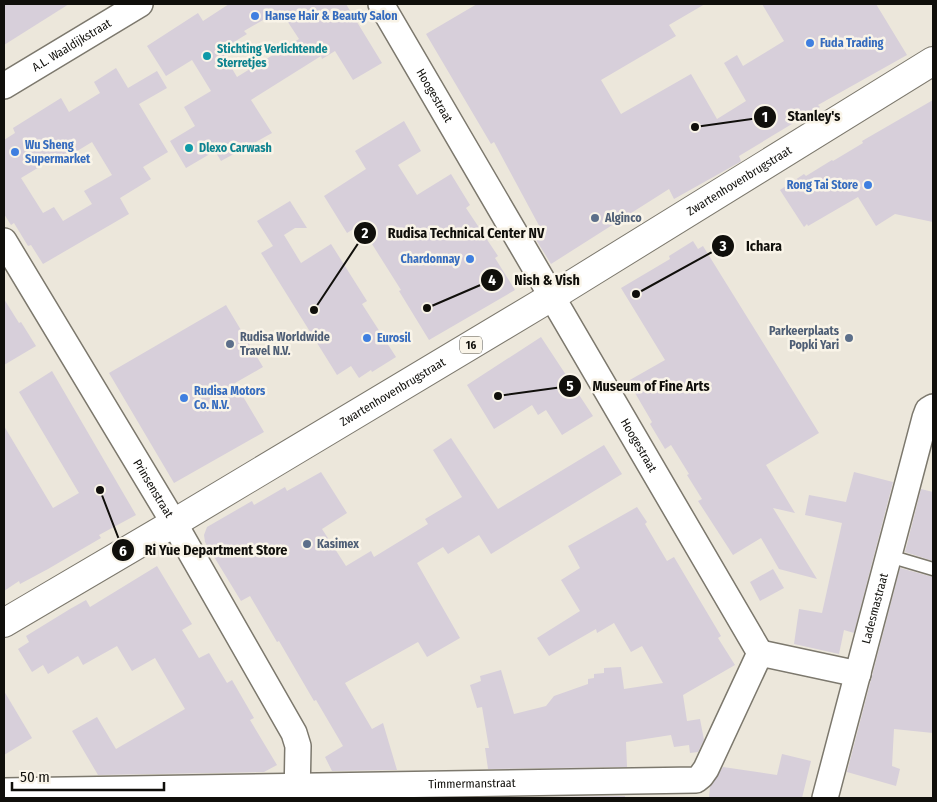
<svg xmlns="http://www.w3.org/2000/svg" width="937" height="802" font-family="'Fira Sans Condensed',sans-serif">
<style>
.building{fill:#d7cfda;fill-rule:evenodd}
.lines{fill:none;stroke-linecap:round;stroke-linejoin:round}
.service-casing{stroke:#7c786d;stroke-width:15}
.minor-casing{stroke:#7c786d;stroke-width:28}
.primary-casing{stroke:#7c786d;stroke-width:30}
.service{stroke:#fff;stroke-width:12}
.minor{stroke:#fff;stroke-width:25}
.primary{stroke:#fff;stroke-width:28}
.shop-dot{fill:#3f7fe0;stroke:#f9f4e8;stroke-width:2}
.culture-dot{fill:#0f9aa8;stroke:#f9f4e8;stroke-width:2}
.service-dot{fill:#5c6f8a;stroke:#f9f4e8;stroke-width:2}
.labels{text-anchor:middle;stroke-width:5;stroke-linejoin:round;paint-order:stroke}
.shield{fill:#f9f4e8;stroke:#56544d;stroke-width:1}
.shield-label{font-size:11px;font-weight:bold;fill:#100f0b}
.shop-label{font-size:12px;font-weight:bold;fill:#366cbe;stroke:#f9f4e8;text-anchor:start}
.street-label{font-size:12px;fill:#100f0b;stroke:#f9f4e8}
.culture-label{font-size:12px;font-weight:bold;fill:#0d838f;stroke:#f9f4e8;text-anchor:start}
.service-label{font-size:12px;font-weight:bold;fill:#4e5e75;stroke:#f9f4e8;text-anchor:start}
.leader{fill:none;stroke:#100f0b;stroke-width:2}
.callout-dot{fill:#100f0b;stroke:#f9f4e8;stroke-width:2}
.mark-label{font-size:15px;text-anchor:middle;font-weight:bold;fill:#fff}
.callout-label{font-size:14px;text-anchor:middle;font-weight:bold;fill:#100f0b;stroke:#f9f4e8;stroke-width:5;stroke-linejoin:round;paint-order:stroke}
</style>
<rect width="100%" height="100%" fill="#ece7db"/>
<g class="building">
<path d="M4,4H69L4,45Z"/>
<path d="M229,4H346L382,63L353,80L335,51L322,59L321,56L251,100L272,133L221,161L215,151L186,168L170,141L195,126L184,107L211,91L192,60L166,76L147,46L198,13L203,21ZM280,10L299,39L237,77L221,50L247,34L244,31Z"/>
<path d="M477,4H705L669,25L676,36L601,80L621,114L691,74L717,119L746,101L724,63L737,55L743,66L784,41L762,4H876L907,55L818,105L820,107L739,156L741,161L740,162L674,199L669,189L551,264L535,238L543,233L494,142L491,144L426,34Z"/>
<path d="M116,68L128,88L157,71L167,88L139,104L168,152L143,167L151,179L120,198L129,214L43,264L31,245L28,246L14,223L11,225L4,214V140L15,133L13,128L61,98L69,112L100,93L94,82ZM92,142L112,175L84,191L92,204L63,221L54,207L43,213L21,178L61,154L64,159Z"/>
<path d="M933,100V222L895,214L876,226L858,197L808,226L807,224L804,227L780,190L804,174L806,176L832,160L833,161L863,143L862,141Z"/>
<path d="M404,121L421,151L398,165L417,195L451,174L470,205L466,208L498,256L495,258L515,290L429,340L399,291L401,290L360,225L347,233L324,196L366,169L355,151Z"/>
<path d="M290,201L307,228H295L284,235L301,263L331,244L367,301L362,304L396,357L372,372L371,370L359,378L351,366L337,375L261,253L273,246L257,221Z"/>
<path d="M693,241L698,249L703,246L819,433L766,465L795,513L773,508L817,579L779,569L761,538L733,555L698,501L702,499L687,475L689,474L671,445L665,449L650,424L652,422L628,381L665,360L621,288L670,259L669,256Z"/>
<path d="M4,299L19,323L21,322L36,346L4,365Z"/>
<path d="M226,305L263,367L235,383L264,432L174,483L109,373Z"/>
<path d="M541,337L593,416L562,435L546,410L538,415L532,405L494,429L467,385Z"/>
<path d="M52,371L136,515L99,535L101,538L48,569L20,584L19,581L4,591V426L53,508L79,493L19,392Z"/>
<path d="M451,438L498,509L604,445L622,474L491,554L479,535L448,554L443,547L417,563L460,638L427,657L418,642L345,683L372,729L383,723L397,770L332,771L325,757L343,746L316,700L314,701L279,641L277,642L250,596L241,601L205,542L204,535L207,527L252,501L254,505L285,487L287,491L321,472L347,513L322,529L346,566L371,551L374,557L428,524L425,519L462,497L433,450Z"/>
<path d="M854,472L893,482L854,633L844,630L839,654L794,644L799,609L822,613L842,523L805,515L809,495L846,502Z"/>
<path d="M921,489L933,492V561L905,552Z"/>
<path d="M637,507L647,522L645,524L667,561L674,557L721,636L718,638L735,665L683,695L687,721L700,719L704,740L698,752L690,753L689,745L674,747L671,735L626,742L627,767L488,769L485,748H489L482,707L477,708L470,685L481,681L480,676L501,670L514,714L546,706L554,696L588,684V679L594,678V674L604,673V668L621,667L624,689L663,683L642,646L631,652L614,623L597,633L596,629L549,656L537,638L580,611L561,580L580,568L568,546Z"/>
<path d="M157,566L192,624L182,630L199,658L209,653L227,683L232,680L254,718L250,720L277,765L264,772L98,775L72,731L97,717L116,749L185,709L155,658L132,671L117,646L83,665L78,656L48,674L43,665L32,672L18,649L29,642L26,636L70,609L86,600L90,607Z"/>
<path d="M900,568L933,577V733L894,729L892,766L900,769L896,786L847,772Z"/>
<path d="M773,569L784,588L760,601L750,582Z"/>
<path d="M4,691L32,738L4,755Z"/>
<path d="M782,754L811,761L802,798H709L710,787L723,767L777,775Z"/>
<path d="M625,796V798H545V797Z"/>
</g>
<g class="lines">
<g class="service-casing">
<path id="service" d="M889,556L933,569"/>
</g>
<g class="minor-casing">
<g id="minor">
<path id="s1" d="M381,4L760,653"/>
<path id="s2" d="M4,86L140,4"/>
<path id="s3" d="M4,241L174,523L294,733L298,746L297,798"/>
<path id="s4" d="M4,791L696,780L701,776L706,769L760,653L858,674"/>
<path id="s5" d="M825,798L925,418L928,410L933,407"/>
</g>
</g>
<g class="primary-casing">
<g id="primary">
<path id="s6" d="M4,623L174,523L553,296L933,61"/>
</g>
</g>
<use href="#service" class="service"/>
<use href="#minor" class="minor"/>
<use href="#primary" class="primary"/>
</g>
<g class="shop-dot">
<circle cx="255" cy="16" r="5"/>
<circle cx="810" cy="43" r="5"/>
<circle cx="15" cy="152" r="5"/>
<circle cx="868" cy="185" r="5"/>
<circle cx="470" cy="259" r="5"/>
<circle cx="367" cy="338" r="5"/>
<circle cx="184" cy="398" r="5"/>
</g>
<g class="culture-dot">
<circle cx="207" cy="56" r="5"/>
<circle cx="189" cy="148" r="5"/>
</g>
<g class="service-dot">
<circle cx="595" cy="218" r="5"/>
<circle cx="849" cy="338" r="5"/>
<circle cx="230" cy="344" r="5"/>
<circle cx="307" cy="544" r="5"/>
</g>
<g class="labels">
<rect class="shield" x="460" y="336.5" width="22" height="17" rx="4"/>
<g class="shield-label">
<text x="471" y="349">16</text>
</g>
<g class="shop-label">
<text x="265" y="20">Hanse Hair &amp; Beauty Salon</text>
<text x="820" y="47">Fuda Trading</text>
<text x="25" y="149">Wu Sheng<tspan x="25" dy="14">Supermarket</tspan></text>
<text x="858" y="189" text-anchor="end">Rong Tai Store</text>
<text x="460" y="263" text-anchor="end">Chardonnay</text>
<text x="377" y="342">Eurosil</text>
<text x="194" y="395">Rudisa Motors<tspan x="194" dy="14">Co. N.V.</tspan></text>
</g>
<g class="street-label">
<text dy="4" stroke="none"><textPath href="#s2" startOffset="79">A.L. Waaldijkstraat</textPath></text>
<text dy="4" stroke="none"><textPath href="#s1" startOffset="106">Hoogestraat</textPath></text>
<text dy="4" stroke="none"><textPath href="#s6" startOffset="858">Zwartenhovenbrugstraat</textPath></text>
<text dy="4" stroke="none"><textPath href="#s6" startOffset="452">Zwartenhovenbrugstraat</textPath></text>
<text dy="4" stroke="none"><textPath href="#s1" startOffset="511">Hoogestraat</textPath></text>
<text dy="4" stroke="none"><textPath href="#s3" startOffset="289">Prinsenstraat</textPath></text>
<text dy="4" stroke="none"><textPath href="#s5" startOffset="196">Ladesmastraat</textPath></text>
<text dy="4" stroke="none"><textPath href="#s4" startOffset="468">Timmermanstraat</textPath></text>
</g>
<g class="culture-label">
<text x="217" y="53">Stichting Verlichtende<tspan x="217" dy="14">Sterretjes</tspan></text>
<text x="199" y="152">Dlexo Carwash</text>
</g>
<g class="service-label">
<text x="605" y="222">Alginco</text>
<text x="839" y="335" text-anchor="end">Parkeerplaats<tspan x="839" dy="14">Popki Yari</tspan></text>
<text x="240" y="341">Rudisa Worldwide<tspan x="240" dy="14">Travel N.V.</tspan></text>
<text x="317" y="548">Kasimex</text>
</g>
</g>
<path class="leader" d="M695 127L765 117M314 310L365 233M636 294L723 246M427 308L492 280M498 396L570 386M100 490L123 550"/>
<g class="callout-dot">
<circle cx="695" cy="127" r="5"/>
<circle cx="314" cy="310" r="5"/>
<circle cx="636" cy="294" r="5"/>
<circle cx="427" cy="308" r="5"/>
<circle cx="498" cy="396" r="5"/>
<circle cx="100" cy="490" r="5"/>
<circle cx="765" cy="117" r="12"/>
<circle cx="365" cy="233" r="12"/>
<circle cx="723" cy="246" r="12"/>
<circle cx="492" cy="280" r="12"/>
<circle cx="570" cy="386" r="12"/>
<circle cx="123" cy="550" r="12"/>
</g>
<g class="mark-label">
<text x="765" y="122">1</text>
<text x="365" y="238">2</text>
<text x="723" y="251">3</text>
<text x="492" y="285">4</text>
<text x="570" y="391">5</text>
<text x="123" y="556">6</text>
</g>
<g class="callout-label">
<text x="814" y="121">Stanley's</text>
<text x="466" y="238">Rudisa Technical Center NV</text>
<text x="764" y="251">Ichara</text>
<text x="547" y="285">Nish &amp; Vish</text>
<text x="651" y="391">Museum of Fine Arts</text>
<text x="216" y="555">Ri Yue Department Store</text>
</g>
<rect width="937" height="802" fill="none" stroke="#100f0b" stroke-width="10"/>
<path d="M12 782v8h152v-8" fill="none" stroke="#100f0b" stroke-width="2.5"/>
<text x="20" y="782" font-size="15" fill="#100f0b" stroke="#f9f4e8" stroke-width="4" paint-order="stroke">50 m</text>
</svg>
